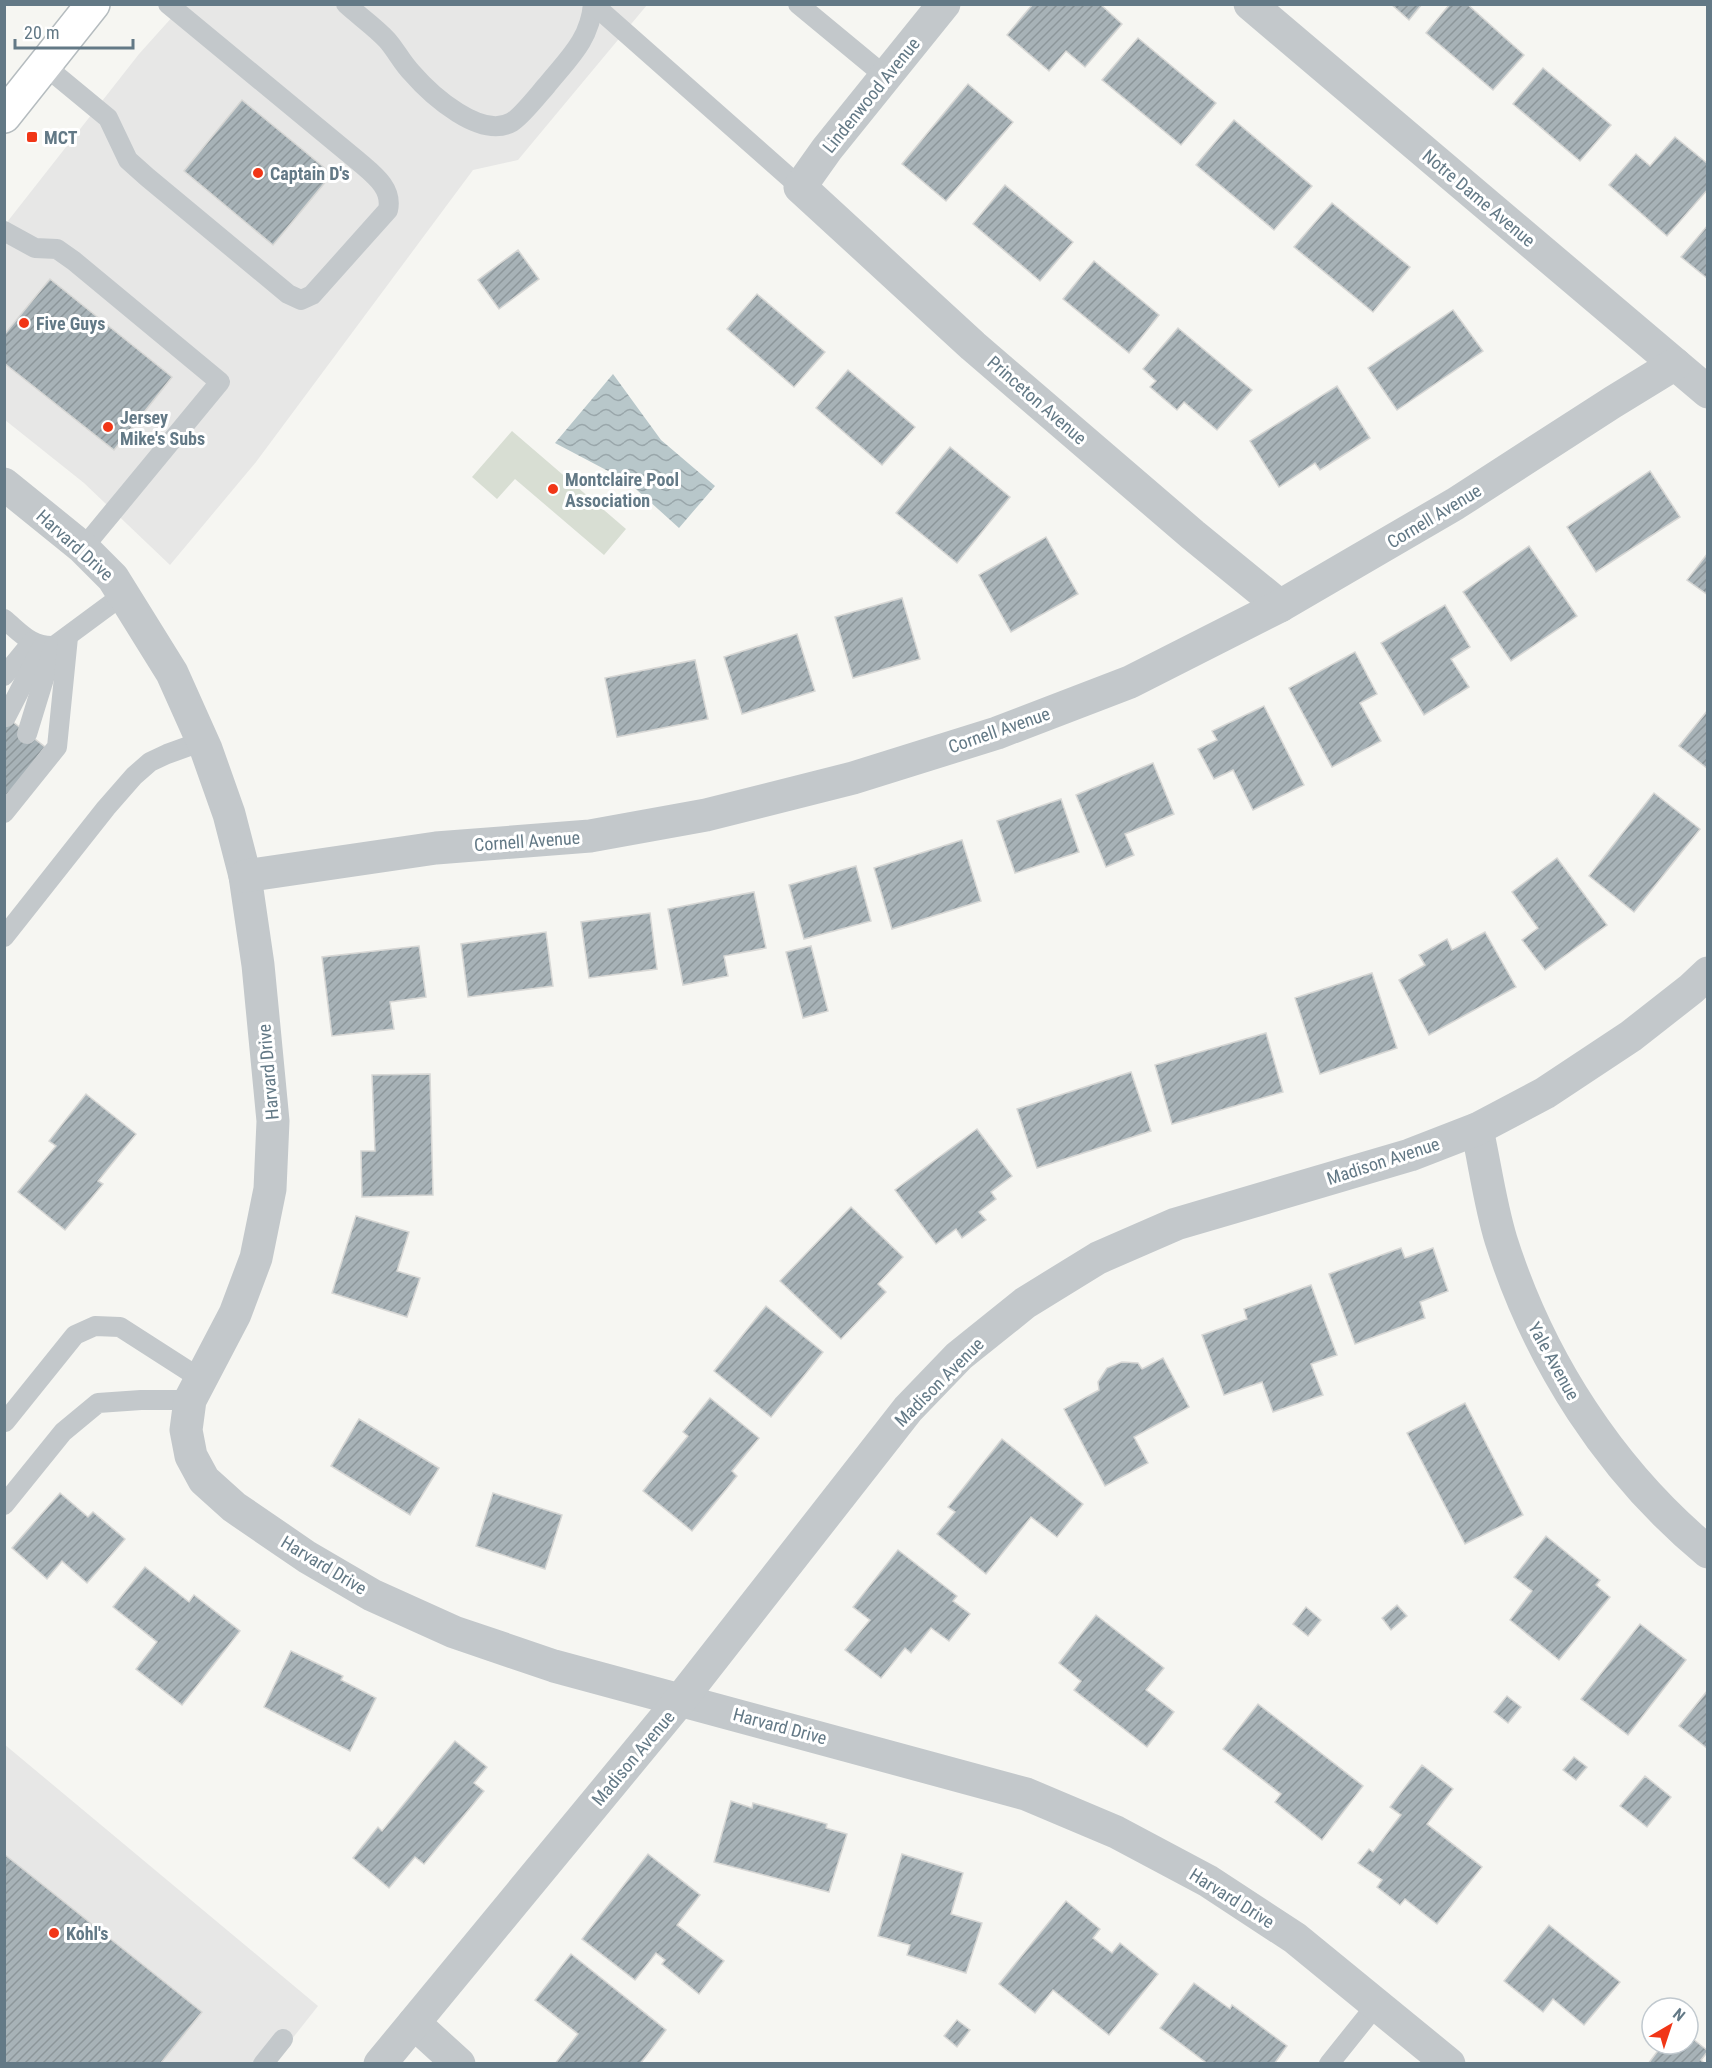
<svg xmlns="http://www.w3.org/2000/svg" width="1712" height="2068" viewBox="0 0 1712 2068" font-family="'Roboto Condensed',sans-serif">
	<defs>
		<pattern id="water-waves" width="16" height="10" patternUnits="userSpaceOnUse" patternTransform="scale(1.5)"><rect width="16" height="10" fill="#b8c7ca"/><path d="M0 5q4-4 8 0t8 0" fill="none" stroke="#99a6aa"/></pattern>
		<pattern id="building-hatch" width="6" height="6" patternUnits="userSpaceOnUse" patternTransform="scale(1.5)"><rect width="6" height="6" fill="#a7b2b7"/><path d="M-1 1l2-2M0 6l6-6M5 7l2-2" fill="none" stroke="#8c969a"/></pattern>
	</defs>
	<rect width="100%" height="100%" fill="#f6f6f2"/>
	<!-- built -->
	<g fill="#e7e7e6">
		<path d="M183,5H647L518,160L473,170L256,462L170,565L84,483L5,420L4,226L139,54Z"/>
		<path d="M4,1744L318,2006L273,2063H5Z"/>
	</g>
	<!-- grass -->
	<path fill="#d8ded3" d="M512,431L626,529L604,555L515,479L497,499L472,477Z"/>
	<!-- water -->
	<path fill="url(#water-waves)" d="M613,374L661,440L715,486L679,528L627,481L555,443Z"/>
	<!-- building -->
	<g fill="url(#building-hatch)" stroke="#d7d7d5" stroke-width="1.5">
		<path d="M1033,4H1100L1122,24L1085,67L1066,51L1049,71L1007,35Z"/>
		<path d="M1391,4H1422L1409,20Z"/>
		<path d="M1450,4H1467L1524,55L1493,90L1426,33Z"/>
		<path d="M1138,38L1216,103L1181,145L1102,80Z"/>
		<path d="M1543,68L1611,125L1580,161L1513,104Z"/>
		<path d="M968,84L1013,122L946,201L902,164Z"/>
		<path d="M242,100L332,174L273,245L184,171Z"/>
		<path d="M1234,120L1312,186L1274,230L1196,165Z"/>
		<path d="M1675,137L1708,164V189L1667,236L1609,185L1636,154L1650,166Z"/>
		<path d="M1005,185L1073,242L1040,281L973,224Z"/>
		<path d="M1332,203L1410,267L1373,312L1294,247Z"/>
		<path d="M1708,225V279L1681,257Z"/>
		<path d="M518,250L539,279L499,309L478,280Z"/>
		<path d="M1094,261L1159,315L1129,353L1063,299Z"/>
		<path d="M50,279L172,377L114,450L4,363V335Z"/>
		<path d="M757,294L825,352L794,387L727,329Z"/>
		<path d="M1453,310L1483,351L1397,410L1368,368Z"/>
		<path d="M1178,328L1252,390L1217,430L1184,402L1177,410L1150,387L1156,381L1143,369Z"/>
		<path d="M848,370L915,427L882,465L816,408Z"/>
		<path d="M1337,386L1370,438L1320,470L1315,463L1279,487L1250,441Z"/>
		<path d="M950,447L1010,497L957,563L896,513Z"/>
		<path d="M1650,471L1680,517L1596,572L1567,527Z"/>
		<path d="M1046,537L1078,594L1011,632L979,575Z"/>
		<path d="M1529,546L1577,616L1511,661L1463,592Z"/>
		<path d="M1708,553V595L1687,580Z"/>
		<path d="M902,598L920,659L853,678L835,617Z"/>
		<path d="M1445,605L1470,647L1451,659L1469,687L1424,715L1381,643Z"/>
		<path d="M797,634L815,691L742,714L724,657Z"/>
		<path d="M1355,652L1377,694L1360,703L1381,741L1332,767L1289,688Z"/>
		<path d="M695,660L708,719L617,737L605,678Z"/>
		<path d="M1264,706L1304,785L1253,810L1233,770L1214,779L1198,749L1217,740L1212,731Z"/>
		<path d="M1708,710V769L1679,746Z"/>
		<path d="M4,715L45,747L8,796L4,793Z"/>
		<path d="M1153,763L1174,814L1125,834L1134,855L1106,867L1076,795Z"/>
		<path d="M1654,793L1700,829L1634,912L1589,876Z"/>
		<path d="M1061,799L1079,852L1015,873L997,821Z"/>
		<path d="M962,840L981,901L892,929L874,868Z"/>
		<path d="M1557,858L1607,925L1545,970L1522,940L1538,928L1512,892Z"/>
		<path d="M856,866L871,921L804,939L789,885Z"/>
		<path d="M754,892L766,948L724,956L728,976L683,985L668,909Z"/>
		<path d="M650,913L657,969L589,978L581,922Z"/>
		<path d="M546,932L553,986L468,997L461,944Z"/>
		<path d="M1485,932L1516,987L1429,1035L1399,980L1425,965L1419,955L1447,939L1452,950Z"/>
		<path d="M419,946L426,997L390,1002L394,1029L332,1036L322,957Z"/>
		<path d="M811,946L828,1011L803,1018L786,952Z"/>
		<path d="M1372,973L1397,1048L1320,1074L1295,998Z"/>
		<path d="M1266,1033L1283,1092L1172,1124L1155,1065Z"/>
		<path d="M1131,1072L1151,1131L1037,1168L1017,1109Z"/>
		<path d="M430,1074L433,1195L362,1197L361,1151H375L372,1075Z"/>
		<path d="M86,1094L136,1134L98,1181L103,1184L65,1230L18,1192L56,1146L49,1141Z"/>
		<path d="M977,1129L1012,1176L991,1192L996,1199L979,1212L986,1220L962,1238L956,1229L936,1244L895,1190Z"/>
		<path d="M851,1207L903,1257L878,1284L886,1292L841,1339L780,1281Z"/>
		<path d="M356,1216L409,1232L397,1271L420,1278L407,1317L332,1293Z"/>
		<path d="M1401,1248L1405,1258L1433,1248L1448,1291L1420,1302L1425,1318L1355,1344L1329,1274Z"/>
		<path d="M1311,1285L1337,1355L1311,1364L1323,1395L1273,1412L1262,1382L1224,1395L1202,1335L1247,1319L1244,1309Z"/>
		<path d="M766,1306L823,1352L771,1417L714,1371Z"/>
		<path d="M1163,1358L1189,1407L1134,1437L1148,1463L1105,1486L1064,1409L1099,1390L1098,1382L1107,1368L1122,1362L1138,1363L1142,1369Z"/>
		<path d="M710,1398L759,1438L732,1471L737,1476L692,1531L643,1491L688,1436L683,1432Z"/>
		<path d="M1465,1403L1523,1515L1465,1544L1407,1433Z"/>
		<path d="M359,1419L439,1468L410,1515L331,1466Z"/>
		<path d="M1002,1439L1083,1504L1057,1537L1031,1517L986,1574L937,1534L955,1512L948,1507Z"/>
		<path d="M60,1493L88,1517L93,1512L125,1539L87,1583L62,1561L47,1579L12,1548Z"/>
		<path d="M493,1493L562,1515L545,1569L476,1546Z"/>
		<path d="M1546,1536L1600,1580L1596,1585L1610,1597L1559,1660L1510,1620L1532,1591L1514,1577Z"/>
		<path d="M898,1550L957,1596L953,1601L970,1614L949,1641L931,1628L911,1653L905,1648L881,1678L845,1650L870,1620L853,1607Z"/>
		<path d="M145,1567L189,1602L194,1595L240,1631L182,1705L136,1669L157,1642L113,1607Z"/>
		<path d="M1397,1605L1407,1616L1391,1630L1382,1618Z"/>
		<path d="M1306,1607L1321,1620L1308,1636L1293,1624Z"/>
		<path d="M1096,1615L1164,1668L1146,1690L1174,1712L1147,1747L1074,1690L1081,1681L1059,1663Z"/>
		<path d="M1640,1624L1686,1660L1628,1735L1581,1699Z"/>
		<path d="M291,1651L343,1676L341,1680L376,1698L350,1751L264,1707Z"/>
		<path d="M1708,1690V1749L1679,1726Z"/>
		<path d="M1507,1696L1521,1707L1508,1723L1494,1712Z"/>
		<path d="M1258,1704L1363,1786L1322,1840L1275,1802L1281,1794L1223,1749Z"/>
		<path d="M455,1741L487,1767L474,1783L484,1791L424,1864L415,1857L389,1888L353,1858L378,1827L382,1831Z"/>
		<path d="M1574,1757L1587,1767L1576,1780L1563,1770Z"/>
		<path d="M1422,1765L1453,1789L1427,1824L1482,1867L1437,1924L1405,1899L1400,1905L1377,1887L1382,1880L1358,1863L1369,1849L1373,1852L1401,1815L1390,1807Z"/>
		<path d="M1645,1776L1671,1797L1647,1827L1620,1806Z"/>
		<path d="M731,1801L752,1808L753,1803L827,1824L826,1828L847,1834L829,1892L714,1862Z"/>
		<path d="M4,1854L202,2012L160,2064H4Z"/>
		<path d="M648,1854L700,1895L677,1925L724,1961L699,1994L662,1964L665,1960L656,1953L635,1980L582,1939Z"/>
		<path d="M902,1854L963,1873L951,1914L982,1923L966,1973L907,1955L910,1945L878,1936Z"/>
		<path d="M1066,1901L1100,1929L1093,1938L1112,1953L1120,1943L1158,1974L1109,2035L1053,1990L1035,2013L999,1984Z"/>
		<path d="M1549,1925L1620,1982L1584,2025L1553,1999L1543,2012L1504,1981Z"/>
		<path d="M571,1954L666,2030L640,2064H555L578,2034L535,2000Z"/>
		<path d="M1194,1983L1230,2009L1232,2005L1287,2046L1274,2064H1208L1160,2028Z"/>
		<path d="M957,2020L970,2030L957,2047L944,2036Z"/>
		<path d="M1688,2035L1708,2051L1701,2060L1705,2064H1648L1663,2044H1688Z"/>
	</g>
	<g fill="none" stroke-linecap="round" stroke-linejoin="round">
		<!-- secondary casing -->
		<g stroke="#b5bcbf" stroke-width="36">
			<path id="secondary" d="M4,116L93,4"/>
		</g>
		<!-- service -->
		<g stroke="#c3c8cb" stroke-width="20">
			<path d="M346,4C359,16 375,27 387,40C396,50 402,63 412,73C431,95 481,140 512,122C522,116 539,94 547,85C568,59 590,40 593,4"/>
			<path d="M593,4L800,187"/>
			<path d="M798,4L885,76"/>
			<path d="M45,66L108,118L128,160L147,177L288,294L301,300L312,295L388,210C393,188 373,174 358,161L168,4"/>
			<path d="M4,231L35,248L57,249L74,261L220,382L83,548"/>
			<path d="M4,619C21,633 31,647 54,646L123,595"/>
			<path d="M4,676L32,642"/>
			<path d="M6,717L42,647"/>
			<path d="M27,734L54,646"/>
			<path d="M4,813L57,747L68,637"/>
			<path d="M4,937L106,808L134,776L150,762L167,754L203,741"/>
			<path d="M5,1422L75,1335L95,1326L120,1327L201,1379"/>
			<path d="M4,1505L63,1432L98,1403L141,1400H190"/>
			<path d="M263,2064L283,2039"/>
			<path d="M1329,2064L1377,2004"/>
		</g>
		<!-- minor -->
		<g stroke="#c3c8cb" stroke-width="33">
			<path d="M944,4L827,149L800,187L973,346L1193,535L1280,606"/>
			<path d="M1250,4L1708,392"/>
			<path d="M4,484L83,548L113,578L172,673L206,749L229,814L245,876L258,965L273,1121L270,1189L256,1258L235,1314L190,1400L186,1430L191,1456L204,1480L234,1507L307,1557L372,1595L454,1632L554,1666L1026,1794L1116,1832L1208,1881L1295,1938L1449,2064"/>
			<path d="M245,876L436,848L590,836L706,815L853,778L997,733L1130,682L1280,606L1455,504L1613,402L1675,364"/>
			<path d="M1477,1129C1485,1165 1490,1204 1501,1240C1539,1360 1610,1471 1708,1552"/>
			<path d="M414,2023L459,2064"/>
			<path d="M380,2064L681,1699L908,1409L959,1356L1025,1303L1098,1258L1176,1224L1410,1155L1477,1129L1545,1093L1631,1036L1691,989L1708,973"/>
		</g>
		<!-- secondary -->
		<use href="#secondary" stroke="#fff" stroke-width="33"/>
	</g>
	<!-- markers -->
	<g fill="#f13617" stroke="#fff" stroke-width="2">
		<rect x="26" y="131" width="12" height="12" rx="3"/>
		<circle cx="258" cy="173" r="6"/>
		<circle cx="24" cy="323" r="6"/>
		<circle cx="108" cy="427" r="6"/>
		<circle cx="553" cy="489" r="6"/>
		<circle cx="54" cy="1933" r="6"/>
	</g>
	<g text-anchor="middle" dominant-baseline="central" stroke-width="6" stroke-linejoin="round" paint-order="stroke">
		<!-- street labels -->
		<g font-size="18" fill="#637986" stroke="#fff">
			<text transform="translate(871 95) rotate(-51)">Lindenwood Avenue</text>
			<text transform="translate(1479 198) rotate(40)">Notre Dame Avenue</text>
			<text transform="translate(1037 400) rotate(41)">Princeton Avenue</text>
			<text transform="translate(1434 516) rotate(-31)">Cornell Avenue</text>
			<text transform="translate(75 545) rotate(42)">Harvard Drive</text>
			<text transform="translate(999 730) rotate(-19)">Cornell Avenue</text>
			<text transform="translate(527 841) rotate(-4)">Cornell Avenue</text>
			<text transform="translate(268 1072) rotate(-95)">Harvard Drive</text>
			<text transform="translate(1383 1161) rotate(-18)">Madison Avenue</text>
			<text transform="translate(1554 1361) rotate(61)">Yale Avenue</text>
			<text transform="translate(939 1382) rotate(-45)">Madison Avenue</text>
			<text transform="translate(324 1565) rotate(31)">Harvard Drive</text>
			<text transform="translate(780 1726) rotate(15)">Harvard Drive</text>
			<text transform="translate(633 1758) rotate(-50)">Madison Avenue</text>
			<text transform="translate(1232 1898) rotate(32)">Harvard Drive</text>
		</g>
		<!-- poi labels -->
		<g font-size="18" font-weight="bold" fill="#637986" stroke="#fff" text-anchor="start">
			<text x="44" y="137">MCT</text>
			<text x="270" y="173">Captain D's</text>
			<text x="36" y="323">Five Guys</text>
			<text x="120" y="417">Jersey<tspan x="120" dy="21">Mike's Subs</tspan></text>
			<text x="565" y="479">Montclaire Pool<tspan x="565" dy="21">Association</tspan></text>
			<text x="66" y="1933">Kohl's</text>
		</g>
	</g>
	<!-- border -->
	<rect width="1712" height="2068" fill="none" stroke="#637986" stroke-width="12"/>
	<!-- north arrow -->
	<g transform="translate(1670 2026) rotate(39)"><circle r="28" fill="#ffffff" stroke="#c1c9cf" stroke-width="1.5"/>
	<path d="M0-4.5L10 22L0 15L-10 22Z" fill="#f13617"/>
	<text y="-9" font-size="16" font-weight="bold" text-anchor="middle" fill="#637986">N</text>
	</g>
	<!-- scale -->
	<path d="M15 39v9h118v-9" fill="none" stroke="#637986" stroke-width="3"/>
	<text x="24" y="39" font-size="18" fill="#637986" stroke="#ffffff" stroke-width="4.5" paint-order="stroke">20 m</text>
</svg>
